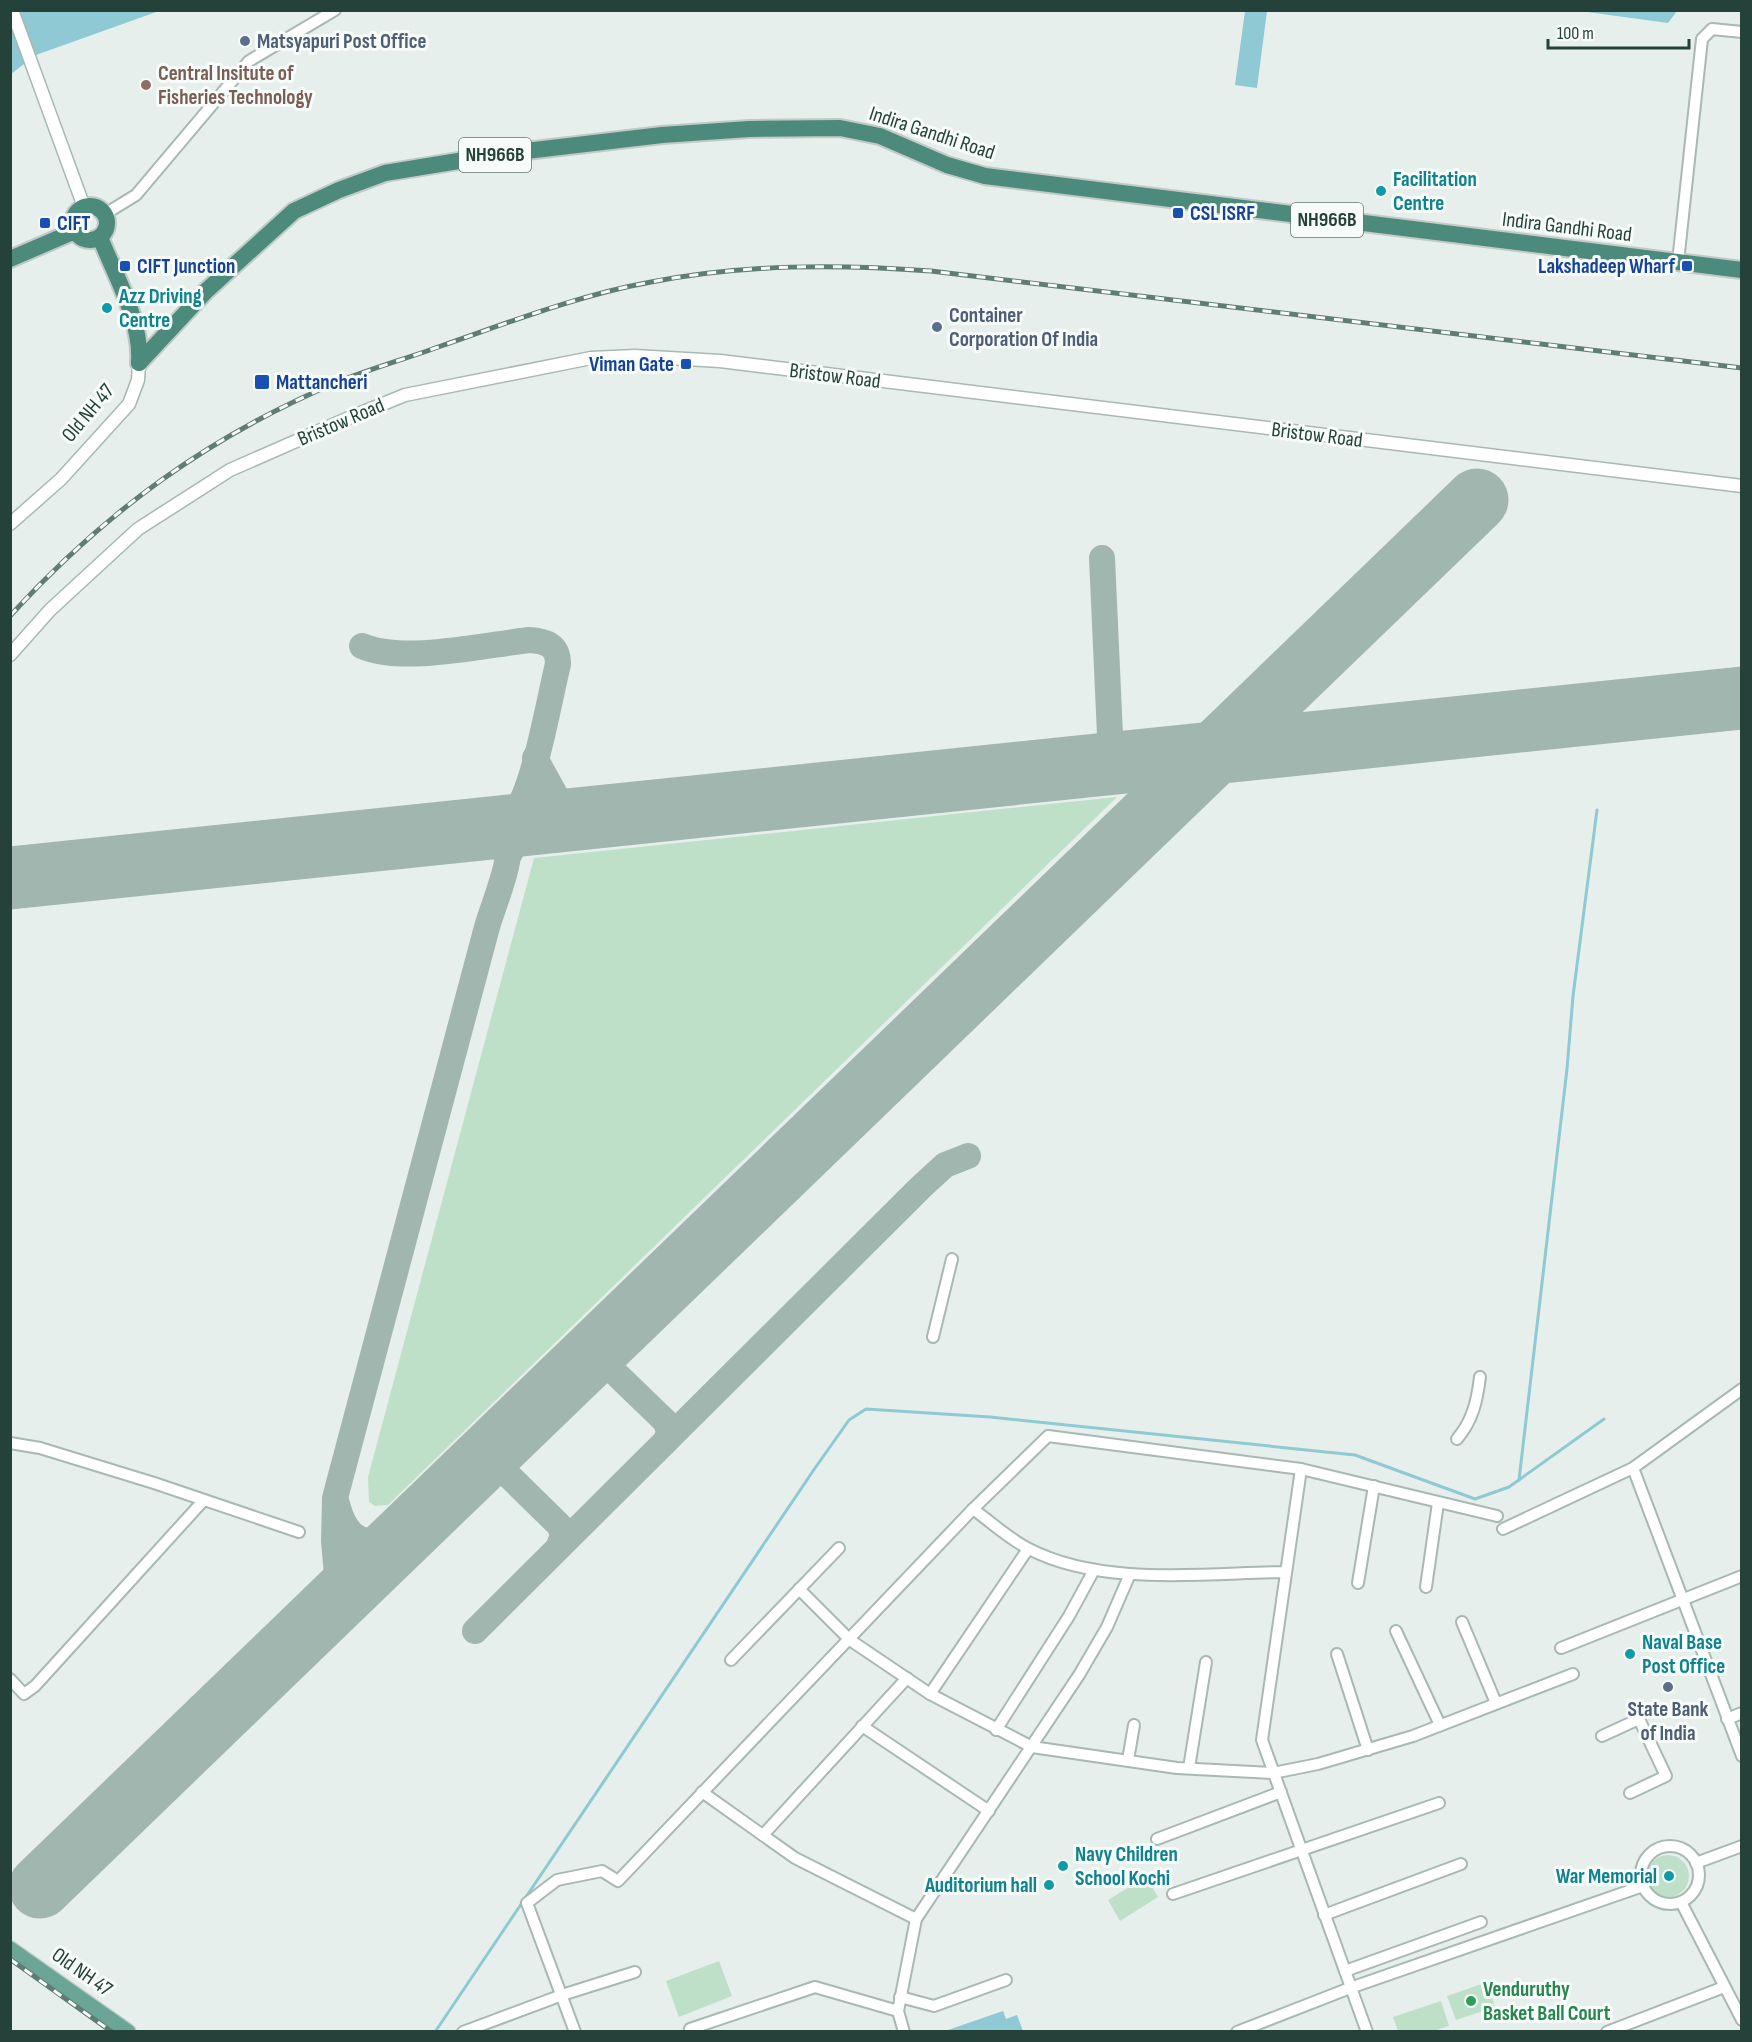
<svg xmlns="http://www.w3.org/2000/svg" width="1752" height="2042" viewBox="0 0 1752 2042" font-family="'Sofia Sans Condensed',sans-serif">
	<rect width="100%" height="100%" fill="#e6efeb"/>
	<!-- green -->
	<g fill="#bfe0c8">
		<path d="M1117,797L388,1505L375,1506L369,1502L368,1477L534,858Z"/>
		<circle cx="1668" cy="1876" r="21"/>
		<path d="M1146,1877L1158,1897L1120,1921L1108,1900Z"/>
		<path d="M719,1961L732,1996L679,2017L666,1981Z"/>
		<path d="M1487,1982L1495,2007L1456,2020L1447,1996Z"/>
		<path d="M1441,2001L1449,2026L1433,2031H1398L1393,2017Z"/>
	</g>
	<!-- water -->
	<g fill="#8ec9d4">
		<path d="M11,11H159L36,55L11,74Z"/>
		<path d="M1245,11H1267L1257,88L1235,85Z"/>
		<path d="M1580,11H1677L1668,23Z"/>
		<path d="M1003,2011L1006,2019L1017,2015L1023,2031H945Z"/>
	</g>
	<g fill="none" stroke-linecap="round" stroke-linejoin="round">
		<!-- stream -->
		<g stroke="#8ec9d4" stroke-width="3">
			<path d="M1519,1480L1567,1069L1573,996L1597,810"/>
			<path d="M435,2032L813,1471L849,1420L866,1409L990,1417L1355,1455L1475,1499L1509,1487L1604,1419"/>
		</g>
		<!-- taxiway -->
		<g stroke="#a2b6b0" stroke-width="26">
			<path d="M362,646C403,664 484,645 529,640C546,641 558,645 558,664C550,696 534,789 516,810C509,819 498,822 488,826"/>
			<path d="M1110,735L1119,749L1140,760"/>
			<path d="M535,758L568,818"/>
			<path d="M1086,766L1104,751L1110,735L1102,558"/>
			<path d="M509,855L521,831L539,821"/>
			<path d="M584,1362L597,1361L609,1367L666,1422L669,1432L666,1441"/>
			<path d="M478,1465L492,1464L503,1470L560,1526L563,1536L558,1548"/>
			<path d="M337,1504C350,1555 379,1544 415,1525"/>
			<path d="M312,1625L338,1586L334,1541L335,1498L487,927C494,902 516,855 506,833L488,826"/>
			<path d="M475,1631L921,1187L945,1165L968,1156"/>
		</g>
		<!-- runway -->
		<g stroke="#a2b6b0" stroke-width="63">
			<path d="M10,878L1742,698"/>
			<path d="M40,1887L1477,500"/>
		</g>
		<!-- minor casing -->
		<g stroke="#a8b8b2" stroke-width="14">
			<g id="minor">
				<path d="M105,214L136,195L249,61L335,10"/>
				<path d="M1678,262L1702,39L1712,29L1742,32"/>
				<path d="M933,1337L952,1259"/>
				<path d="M1457,1439C1473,1420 1477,1401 1480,1377"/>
				<path d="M10,1443L40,1448L154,1483L299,1532"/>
				<path d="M1633,1468L1742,1756"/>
				<path d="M1301,1469L1262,1740L1367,2032"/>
				<path d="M973,1509C991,1522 1009,1539 1029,1549C1103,1587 1205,1573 1286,1572"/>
				<path d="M1503,1529L1633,1468L1742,1389"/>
				<path d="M1358,1583L1374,1486"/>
				<path d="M1426,1587L1438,1503"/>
				<path d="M799,1589L850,1640L930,1694L1032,1747L1177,1768L1273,1773L1318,1764L1413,1736L1573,1674"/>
				<path d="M1462,1622L1496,1703"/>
				<path d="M1396,1631L1440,1725"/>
				<path d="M1561,1648L1742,1576"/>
				<path d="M1337,1654L1368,1750"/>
				<path d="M731,1660L839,1548"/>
				<path d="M10,1679L24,1694L35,1686L203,1501"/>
				<path d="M930,1694L1028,1549"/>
				<path d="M1727,1719L1742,1713"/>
				<path d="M862,1726L989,1811"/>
				<path d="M996,1730L1069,1616L1094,1570"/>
				<path d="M1602,1736L1639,1719L1666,1776L1630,1793"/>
				<path d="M1128,1760L1134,1725"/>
				<path d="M1189,1768L1206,1662"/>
				<path d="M702,1792L795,1858L916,1919"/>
				<path d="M763,1835L907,1678"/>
				<path d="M1157,1839L1281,1792"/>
				<circle cx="1670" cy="1875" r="29"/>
				<path d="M1696,1863L1742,1846"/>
				<path d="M1173,1894L1439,1803"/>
				<path d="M1681,1902L1742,2020"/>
				<path d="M1324,1915L1461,1864"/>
				<path d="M1345,1971L1481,1922"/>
				<path d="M900,1997L934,2006L1006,1980"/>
				<path d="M690,2029L815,1987L898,2011"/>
				<path d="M463,2032L562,1995L635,1972"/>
				<path d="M575,2032L527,1903L557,1880L602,1871L618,1881L973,1509L1048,1436L1301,1469L1497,1516"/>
				<path d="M904,2032L898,2011L916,1919L1079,1675L1107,1627L1130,1574"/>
				<path d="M1237,2032L1350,1988L1643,1886"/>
				<path d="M1607,2032L1724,1987"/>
			</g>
		</g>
		<!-- tertiary casing -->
		<g stroke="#a8b8b2" stroke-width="15">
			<g id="tertiary">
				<path d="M12,10L84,207"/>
				<path d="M10,524L61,479L129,404L138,380L139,363"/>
				<path d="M10,655L50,610L138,529L230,470L351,417L405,395L591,358L635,356L720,361L1742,486"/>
			</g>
		</g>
		<!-- primary casing -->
		<g stroke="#c2cac8" stroke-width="18">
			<path id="primary" d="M10,1949L128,2032"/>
		</g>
		<!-- trunk casing -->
		<g stroke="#c2cac8" stroke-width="20">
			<g id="trunk">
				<circle cx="90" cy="223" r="17"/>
				<path d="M100,237C115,276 142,320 139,363"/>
				<path d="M10,259L75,231"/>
				<path d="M139,363L206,291L294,211L339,190L385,173L501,154L662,135L749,129L840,128L880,136L947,165L985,176L1742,270"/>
			</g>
		</g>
		<!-- minor -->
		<use href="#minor" stroke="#fff" stroke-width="10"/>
		<!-- tertiary -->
		<use href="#tertiary" stroke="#fff" stroke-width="12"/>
		<!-- primary -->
		<use href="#primary" stroke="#6aa596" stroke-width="15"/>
		<!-- trunk -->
		<use href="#trunk" stroke="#4c8a7c" stroke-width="16"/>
		<!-- rail casing -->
		<g stroke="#5f7d75" stroke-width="5">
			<g id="rail">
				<path d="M10,616C106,511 209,436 340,381C373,368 408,358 441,346C510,322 579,295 651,282C745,264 837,264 931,271L1742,368"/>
				<path d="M10,1959L112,2032"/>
			</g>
		</g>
		<!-- rail -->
		<use href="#rail" stroke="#f7fbf9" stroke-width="3" stroke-dasharray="9" stroke-linecap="butt"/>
	</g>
	<!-- markers -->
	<g fill="#5c6f8a" stroke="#f7fbf9" stroke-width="2">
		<circle cx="245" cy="41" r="6"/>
		<circle cx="937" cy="327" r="6"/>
		<circle cx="1668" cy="1687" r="6"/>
	</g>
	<circle fill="#8d6e63" stroke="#f7fbf9" stroke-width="2" cx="146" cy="85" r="6"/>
	<g fill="#0f9aa8" stroke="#f7fbf9" stroke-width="2">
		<circle cx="1381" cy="191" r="6"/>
		<circle cx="107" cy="308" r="6"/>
		<circle cx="1630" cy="1654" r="6"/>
		<circle cx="1063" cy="1866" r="6"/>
		<circle cx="1669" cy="1876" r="6"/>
		<circle cx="1049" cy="1885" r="6"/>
	</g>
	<g fill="#1a4fb4" stroke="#f7fbf9" stroke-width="2">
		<rect x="1172" y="207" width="12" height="12" rx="3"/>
		<rect x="39" y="217" width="12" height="12" rx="3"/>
		<rect x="119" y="260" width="12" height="12" rx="3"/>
		<rect x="1681" y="260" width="12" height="12" rx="3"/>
		<rect x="680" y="358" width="12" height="12" rx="3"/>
		<rect x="254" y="374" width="16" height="16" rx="3"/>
	</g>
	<circle fill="#2e9e5b" stroke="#f7fbf9" stroke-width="2" cx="1471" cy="2001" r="6"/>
	<g text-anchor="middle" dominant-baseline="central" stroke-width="6" stroke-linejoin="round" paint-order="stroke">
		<!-- shield labels -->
		<g fill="#f7fbf9" stroke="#637a73" stroke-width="1.5">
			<rect x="459" y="138" width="72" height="34" rx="4.5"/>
			<rect x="1291" y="203" width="72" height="34" rx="4.5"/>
		</g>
		<g font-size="20" font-weight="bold" fill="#24423a">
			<text x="495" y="155">NH966B</text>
			<text x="1327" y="220">NH966B</text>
		</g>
		<!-- service labels -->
		<g font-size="21" font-weight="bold" fill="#4e5e75" stroke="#f7fbf9" text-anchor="start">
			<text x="257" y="41">Matsyapuri Post Office</text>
			<text x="949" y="315">Container<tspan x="949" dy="24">Corporation Of India</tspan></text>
			<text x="1668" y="1709" text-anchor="middle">State Bank<tspan x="1668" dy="24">of India</tspan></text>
		</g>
		<!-- education labels -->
		<g font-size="21" font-weight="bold" fill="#785e54" stroke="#f7fbf9" text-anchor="start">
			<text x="158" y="73">Central Insitute of<tspan x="158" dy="24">Fisheries Technology</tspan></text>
		</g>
		<!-- street labels -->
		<g font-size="21" fill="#24423a" stroke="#f7fbf9">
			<text transform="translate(932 133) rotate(18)">Indira Gandhi Road</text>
			<text transform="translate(1567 227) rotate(7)">Indira Gandhi Road</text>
			<text transform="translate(835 376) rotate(7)">Bristow Road</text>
			<text transform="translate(88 413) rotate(-50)">Old NH 47</text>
			<text transform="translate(341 422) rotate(-23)">Bristow Road</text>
			<text transform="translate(1317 435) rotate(7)">Bristow Road</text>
			<text transform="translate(82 1972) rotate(35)">Old NH 47</text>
		</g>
		<!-- culture labels -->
		<g font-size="21" font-weight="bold" fill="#0d838f" stroke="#f7fbf9" text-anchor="start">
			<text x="1393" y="179">Facilitation<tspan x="1393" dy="24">Centre</tspan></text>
			<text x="119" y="296">Azz Driving<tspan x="119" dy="24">Centre</tspan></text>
			<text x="1642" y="1642">Naval Base<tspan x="1642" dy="24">Post Office</tspan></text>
			<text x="1075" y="1854">Navy Children<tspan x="1075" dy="24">School Kochi</tspan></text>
			<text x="1657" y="1876" text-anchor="end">War Memorial</text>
			<text x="1037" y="1885" text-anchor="end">Auditorium hall</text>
		</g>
		<!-- transit labels -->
		<g font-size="21" font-weight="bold" fill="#164399" stroke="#f7fbf9" text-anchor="start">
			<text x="1190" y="213">CSL ISRF</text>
			<text x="57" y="223">CIFT</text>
			<text x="137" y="266">CIFT Junction</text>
			<text x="1675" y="266" text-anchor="end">Lakshadeep Wharf</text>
			<text x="674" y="364" text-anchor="end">Viman Gate</text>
			<text x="276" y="382">Mattancheri</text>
		</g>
		<!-- leisure labels -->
		<g font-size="21" font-weight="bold" fill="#27864d" stroke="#f7fbf9" text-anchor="start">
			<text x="1483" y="1989">Venduruthy<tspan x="1483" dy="24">Basket Ball Court</tspan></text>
		</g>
	</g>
	<!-- border -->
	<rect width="1752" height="2042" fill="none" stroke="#24423a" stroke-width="24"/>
	<!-- scale -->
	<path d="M1548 39v9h141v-9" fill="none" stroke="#24423a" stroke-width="3"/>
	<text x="1557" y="39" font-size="18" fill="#24423a" stroke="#f7fbf9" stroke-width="4.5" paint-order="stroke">100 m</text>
</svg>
